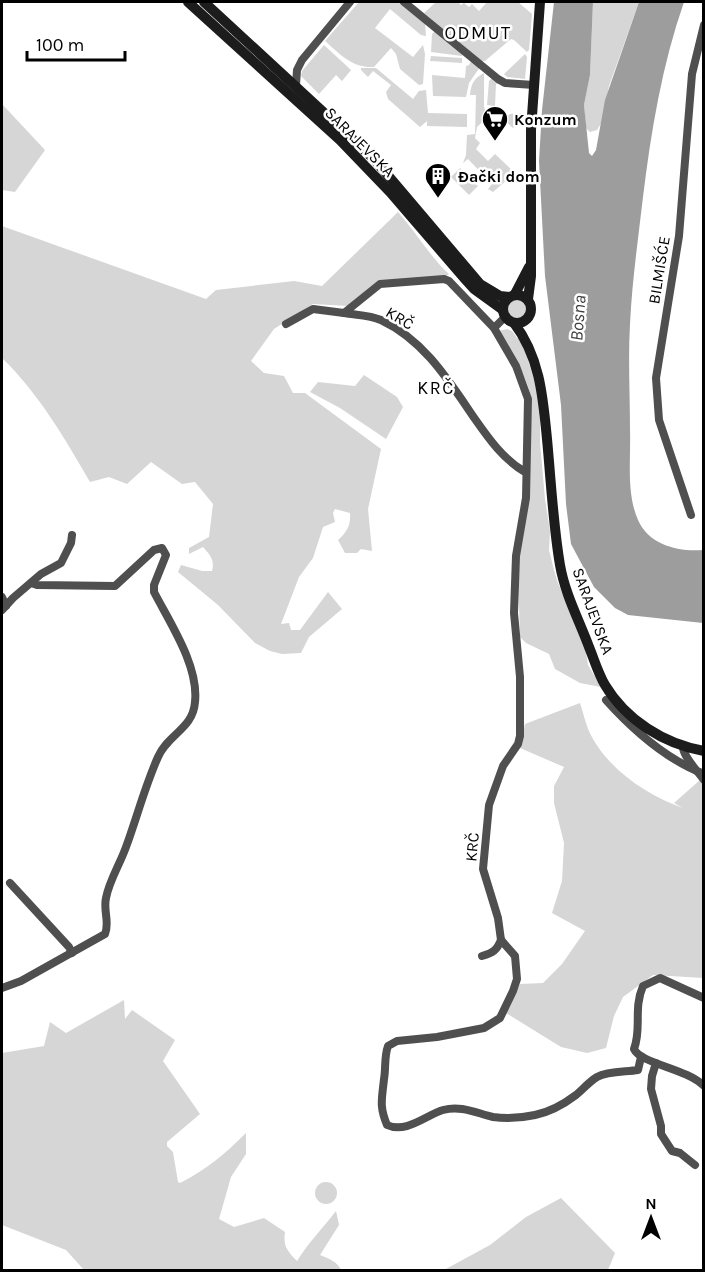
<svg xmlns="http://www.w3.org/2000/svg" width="705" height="1272" viewBox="0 0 705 1272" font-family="Karla,sans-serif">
	<rect width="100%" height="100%" fill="#fff"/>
	<!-- green -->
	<g fill="#d6d6d6">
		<path d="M359,2H399L425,23L426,36L421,35L390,9L375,28L413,57L423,45L425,54L423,84L419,85L400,69L396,54L391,48L374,67C352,68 341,55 325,41Z"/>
		<path d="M436,2H458L461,5L464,3L469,7L472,4L479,11L487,2H518L532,14L529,50L527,52L514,40L511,39L485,61H481L424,13Z"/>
		<path d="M593,2H639L609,86L602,122L597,130L590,132L586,128L584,105L590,75Z"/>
		<path d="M436,30L463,53L462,56L431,52L432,34Z"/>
		<path d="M324,45L351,70L342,81L336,75L319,94L301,76L302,71Z"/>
		<path d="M525,54L527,57L525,79L507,77L504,74Z"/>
		<path d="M431,56L462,58V63L430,61Z"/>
		<path d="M471,61L480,67L469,83L466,97L433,96L432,75L465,78L466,66L469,65Z"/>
		<path d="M361,68H376L413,99L419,91L426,90L428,113L467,114V127L427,126V121L420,127L388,99L386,92L391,85L373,71L368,77L361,70Z"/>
		<path d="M484,73V107L486,112L491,114L477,127L475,138L480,143L476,149L488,161L495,154L515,173L493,192L488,189L492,184L468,159L463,163L466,155L467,135L475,134L476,95H470C471,84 474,78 484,73Z"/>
		<path d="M492,78L503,84H496L495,106L487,105L489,81Z"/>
		<path d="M2,104L45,150L15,192L2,190Z"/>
		<path d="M520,113V121L513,128L503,119L510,114Z"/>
		<path d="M460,168L478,186L469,195L451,177Z"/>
		<path d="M398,212C416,232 430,257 449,274L445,277L379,283L348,306L313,304L274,329L251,361L264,373L284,376L293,393H305L381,449L368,509L372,551L361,549L357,553H345L338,540C347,532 351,525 350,513L335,509L333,513L335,522L323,527L313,558L299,577L281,624L289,623L291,630H300L328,592L342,609L309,637L301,653L282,654L270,651L255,643L218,605L178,572L181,565L202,571H212C215,560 210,555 203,547L189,554V548L209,537L213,504L195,482L182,484L151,462L127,484L109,477L90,482C64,437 39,394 2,358V226L206,299L216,290L294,281L322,286Z"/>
		<circle cx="517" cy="308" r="10"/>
		<path d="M507,329L512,331L517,338H521L537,389L540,413V443L545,499L550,531L549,550L554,570L558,583L585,645L588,665L601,687L580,683L555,669L549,654L526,643L520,637L518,573L530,414C539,394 510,349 499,331Z"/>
		<path d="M364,375L397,397L403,407L386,439L340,408L310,392L318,382L355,386Z"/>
		<path d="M580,703C583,712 585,721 588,729C604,766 645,795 683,808L674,803L700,780L703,782V978L653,975L623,997L614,1016L606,1048L587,1053L561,1047L506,1013L520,984L543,983L562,964L585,931L552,913L562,881L564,843L554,803V786L564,767L520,748L525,724Z"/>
		<path d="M124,1000L125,1019L132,1010L175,1040L163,1061L200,1114L167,1142V1146L173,1152L178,1182L180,1183C206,1170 226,1153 246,1133V1154L231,1177L219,1219L234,1227L264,1218L285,1232C283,1246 287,1251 297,1261C308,1243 323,1228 336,1211L339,1225L320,1255C328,1258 338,1262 341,1270H84L66,1250L2,1225V1053L44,1046L50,1022L66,1033Z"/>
		<circle cx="326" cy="1193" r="11"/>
		<path d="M561,1198L615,1253L608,1270H444L490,1245L526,1217Z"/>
	</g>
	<!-- water -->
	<path fill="#9d9d9d" d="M554,2H593L590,75L584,105L589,153L592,156L596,150L605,100L639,2H684C662,65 651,131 643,197C638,240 632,282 630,324C628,359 630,394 630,429C631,458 626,493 638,520C649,545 678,552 703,550V623L628,615L615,608L594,587L571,544L566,504L561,405L545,276L539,161L542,110Z"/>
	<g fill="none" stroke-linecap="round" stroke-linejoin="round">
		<!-- street -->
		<g stroke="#4f4f4f" stroke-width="8">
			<path d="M404,2L498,79L505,83L534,85"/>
			<path d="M296,85L297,70L302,60L350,2"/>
			<path d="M286,324L313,309L344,313"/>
			<path d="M494,328L505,317"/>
			<path d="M525,472C503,459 489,439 475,419C449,381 424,340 381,320C370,315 356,315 344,313L380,284L444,279L449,281L494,328L516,366L528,399L526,498L516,556L514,613L520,677V736L518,744L503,766L489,805L483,869L498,918L501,940L515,956L517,979L513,991L500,1018L484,1028L437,1037L397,1041L388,1046C384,1057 386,1068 384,1079C382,1099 379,1106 387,1125C406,1134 426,1115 443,1110C461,1105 476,1113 493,1117C507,1119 521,1118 535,1115C550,1112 564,1104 576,1095C583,1089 589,1082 597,1077C608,1071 626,1072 638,1070L641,1057"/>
			<path d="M691,515L659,420L656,378L679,236L692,74L704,25"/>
			<path d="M2,597L6,606"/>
			<path d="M2,610L13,598L41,574L61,563L71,543L72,535"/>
			<path d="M606,700C633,730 665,759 704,774"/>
			<path d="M683,748C685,759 697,770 704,780"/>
			<path d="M10,883L69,947L72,953"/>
			<path d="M482,956C493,953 497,950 501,940"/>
			<path d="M2,988L21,981L105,934C110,922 103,911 106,898C109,881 120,864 126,847C137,817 145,786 158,757C168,734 193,729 195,702C199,666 170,623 154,592V585L166,555L162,548L154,550L115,586L37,585L31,583"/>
			<path d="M704,998L660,978L643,986C633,1009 642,1029 634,1049C641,1064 686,1068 704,1086"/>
			<path d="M656,1063L652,1076L651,1089L661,1126V1134L672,1151L680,1153L695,1165"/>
		</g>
		<!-- secondary -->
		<g stroke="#1c1c1c" stroke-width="10">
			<path d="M188,2L340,140L390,192L465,279L474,289L503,310"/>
			<path d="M204,2L374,159L480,284L500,296L509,297"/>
			<path d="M515,294L529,267"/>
			<circle cx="517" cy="309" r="14"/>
			<path d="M528,299L531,276V130L540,2"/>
			<path d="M514,323C540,357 543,397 547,439C551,481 553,524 560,565C565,594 579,620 589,647C594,659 598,673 605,685C626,720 664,744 704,751"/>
		</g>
	</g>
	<!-- icons -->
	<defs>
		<g id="supermarket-pin" transform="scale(1.35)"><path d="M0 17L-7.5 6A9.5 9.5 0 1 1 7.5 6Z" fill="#000" stroke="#fff"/><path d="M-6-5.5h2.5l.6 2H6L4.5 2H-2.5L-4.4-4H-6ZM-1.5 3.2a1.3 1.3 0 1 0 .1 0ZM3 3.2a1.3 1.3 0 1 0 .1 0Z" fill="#fff"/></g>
		<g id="building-pin" transform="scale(1.35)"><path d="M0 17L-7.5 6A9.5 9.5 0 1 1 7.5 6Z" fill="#000" stroke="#fff"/><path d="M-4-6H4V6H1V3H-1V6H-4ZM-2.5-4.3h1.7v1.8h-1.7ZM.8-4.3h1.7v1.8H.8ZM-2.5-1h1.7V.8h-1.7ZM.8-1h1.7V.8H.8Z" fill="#fff"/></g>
	</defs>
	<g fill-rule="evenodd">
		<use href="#supermarket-pin" x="495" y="119"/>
		<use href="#building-pin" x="438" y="176"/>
	</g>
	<g text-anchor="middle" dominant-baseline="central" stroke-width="5" stroke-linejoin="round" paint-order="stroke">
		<!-- poi labels -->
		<g font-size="16" font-weight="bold" fill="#000" stroke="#fff" text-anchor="start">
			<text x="514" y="119">Konzum</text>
			<text x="458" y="176">Đački dom</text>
		</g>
		<!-- street labels -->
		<g font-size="16" fill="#000" stroke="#fff">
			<text transform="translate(360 142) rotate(45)">SARAJEVSKA</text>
			<text transform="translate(659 270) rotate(-81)">BILMIŠĆE</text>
			<text transform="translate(400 318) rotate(31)">KRČ</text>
			<text transform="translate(593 611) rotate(70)">SARAJEVSKA</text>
			<text transform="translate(472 847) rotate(-85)">KRČ</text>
		</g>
		<!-- neighbourhood labels -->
		<g font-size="18" letter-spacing="1.5" fill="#000" stroke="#fff">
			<text x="478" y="33">ODMUT</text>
			<text x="436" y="388">KRČ</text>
		</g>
		<!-- water labels -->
		<g font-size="18" font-style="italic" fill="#3e3e3e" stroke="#fff">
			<text transform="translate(578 318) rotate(-86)">Bosna</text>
		</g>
	</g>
	<!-- border -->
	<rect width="705" height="1272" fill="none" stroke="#000000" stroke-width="6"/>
	<!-- north arrow -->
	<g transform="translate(651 1218)" stroke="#ffffff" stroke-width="4.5" paint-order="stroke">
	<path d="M0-4.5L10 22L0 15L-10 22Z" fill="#000000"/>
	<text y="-9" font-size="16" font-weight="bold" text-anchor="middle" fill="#000000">N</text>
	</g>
	<!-- scale -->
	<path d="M27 51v9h98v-9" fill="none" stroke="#000000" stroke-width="3"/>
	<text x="36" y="51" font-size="18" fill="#000000" stroke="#ffffff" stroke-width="4.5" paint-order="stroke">100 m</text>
</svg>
